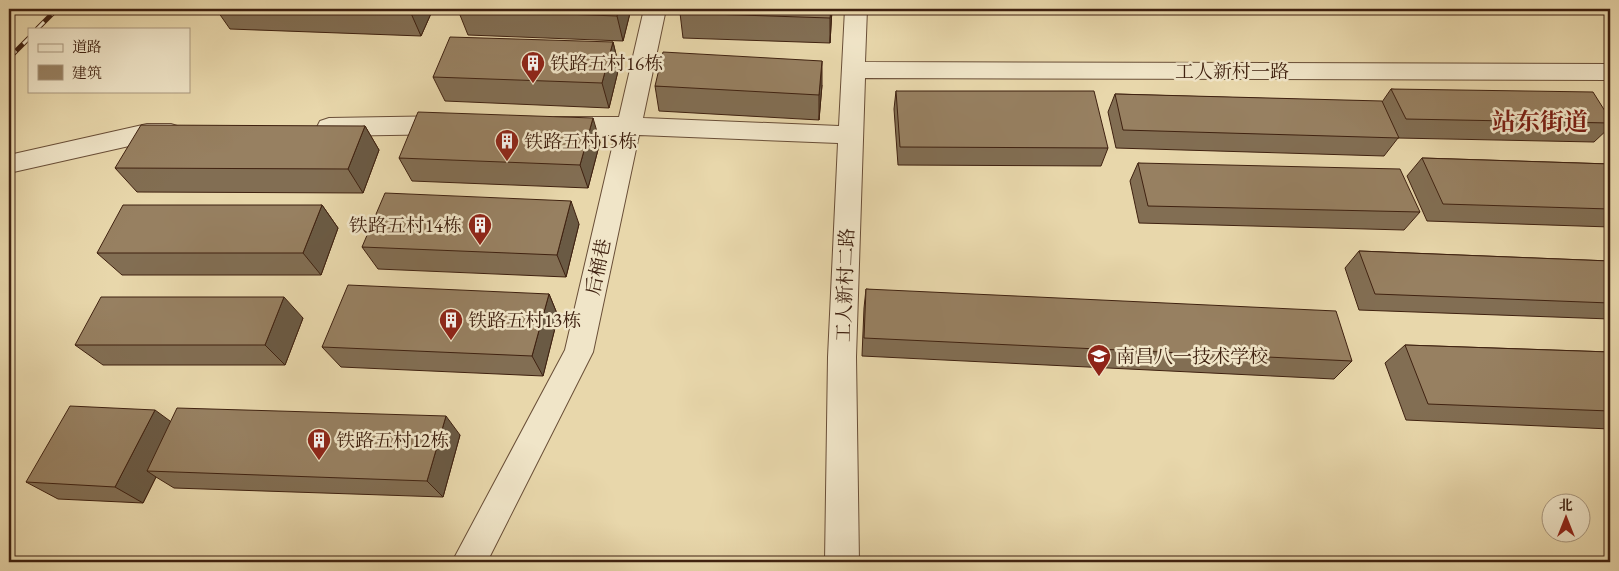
<svg xmlns="http://www.w3.org/2000/svg" width="1619" height="571" viewBox="0 0 1619 571" font-family="'EB Garamond','Noto Serif SC',serif">
	<rect width="100%" height="100%" fill="#e8d7ab"/>
	<filter id="stains"><feTurbulence type="fractalNoise" baseFrequency=".004" numOctaves="4"/><feColorMatrix values="0 0 0 0 .2 0 0 0 0 .09 0 0 0 0 .02 0 0 0 .5 -.17"/></filter>
	<radialGradient id="worn" r=".72"><stop offset=".6" stop-color="#630" stop-opacity="0"/><stop offset="1" stop-color="#630" stop-opacity=".3"/></radialGradient>
	<g fill="none" stroke-linecap="round" stroke-linejoin="round">
		<!-- minor casing -->
		<g stroke="#694e37" stroke-width="2">
			<g id="minor">
				<path d="M644,9H666L643,118L839,126L845,9H867L865,62L1610,64V80L865,78L856,357L859,562H825L828,357L838,143L639,135L593,352L487,562H452L565,350L615,135H556L547,132L544,126L547,120L556,117H619Z"/>
				<path d="M451,116L460,119L463,125L460,131L451,134L329,136L320,133L317,127L320,121L329,118Z"/>
				<path d="M147,124H171L180,127L183,133L180,139L171,142H147L9,173V155Z"/>
			</g>
		</g>
		<!-- minor -->
		<use href="#minor" fill="#f0e5c8" fill-rule="evenodd"/>
		<!-- rail casing -->
		<g stroke="#3f2110" stroke-width="5">
			<g id="rail">
				<path d="M37,29L57,9"/>
				<path d="M9,58L29,38"/>
			</g>
		</g>
		<!-- rail -->
		<use href="#rail" stroke="#f0e5c8" stroke-width="3" stroke-dasharray="10" stroke-linecap="butt"/>
	</g>
	<!-- wall -->
	<g fill="#826e53" stroke="#3f2110">
		<path d="M216,9H433L421,36L230,29Z"/>
		<path d="M459,9H631L623,41L468,35L458,10Z"/>
		<path d="M832,9L830,43L683,38L680,13Z"/>
		<path d="M613,42L619,67L609,108L445,101L433,77Z"/>
		<path d="M822,85L819,120L659,111L655,86Z"/>
		<path d="M1391,89L1610,119V127L1594,142L1398,138L1384,156L1116,148L1108,112L1115,94L1382,102Z"/>
		<path d="M896,91L1108,148L1101,166L898,165L894,109Z"/>
		<path d="M365,126L379,150L363,193L137,192L115,168Z"/>
		<path d="M600,142L588,188L412,181L399,158Z"/>
		<path d="M1422,158L1610,164V227L1427,221L1407,176Z"/>
		<path d="M1138,163L1420,212L1404,230L1139,223L1130,181Z"/>
		<path d="M322,205L338,228L321,275H122L97,253Z"/>
		<path d="M579,224L566,277L378,269L362,247Z"/>
		<path d="M1359,251L1610,261V319L1359,310L1345,268Z"/>
		<path d="M866,289L1352,361L1334,379L862,356L864,308Z"/>
		<path d="M549,294L558,316L543,376L341,367L322,347Z"/>
		<path d="M303,318L285,365H103L75,345Z"/>
		<path d="M1405,345L1610,352V429L1406,420L1385,363Z"/>
		<path d="M171,422L460,435L443,497L174,488L156,477L143,503L58,499L26,482Z"/>
	</g>
	<!-- shaded-wall -->
	<g fill="#6a5a44" stroke="#3f2110">
		<path d="M411,9H433L421,36L410,11Z"/>
		<path d="M619,9H631L623,41L617,16Z"/>
		<path d="M831,9H832L830,43V18Z"/>
		<path d="M613,42L619,67L609,108L602,83Z"/>
		<path d="M822,61V85L819,120V95Z"/>
		<path d="M593,118L600,142L588,188L580,165Z"/>
		<path d="M365,126L379,150L363,193L348,169Z"/>
		<path d="M571,201L579,224L566,277L557,255Z"/>
		<path d="M322,205L338,228L321,275L303,253Z"/>
		<path d="M549,294L558,316L543,376L532,356Z"/>
		<path d="M284,297L303,318L285,365L265,345Z"/>
		<path d="M155,410L181,429L147,471L156,477L143,503L115,487Z"/>
		<path d="M446,416L460,435L443,497L427,481Z"/>
	</g>
	<!-- building -->
	<g fill="#978061" stroke="#3f2110">
		<path d="M349,9H411L410,11Z"/>
		<path d="M459,9H619L617,16L458,10Z"/>
		<path d="M680,9H831L830,18L680,13Z"/>
		<path d="M450,37L613,42L602,83L433,77Z"/>
		<path d="M663,52L822,61L819,95L655,86Z"/>
		<path d="M1391,89L1593,92L1610,119V123L1406,119Z"/>
		<path d="M896,91H1094L1108,148L900,147Z"/>
		<path d="M1115,94L1382,101L1399,138L1123,130Z"/>
		<path d="M418,112L593,118L580,165L399,158Z"/>
		<path d="M141,125L365,126L348,169L115,168Z"/>
		<path d="M1422,158L1610,164V209L1443,204Z"/>
		<path d="M1138,163L1400,169L1420,212L1148,206Z"/>
		<path d="M385,193L571,201L557,255L362,247Z"/>
		<path d="M123,205H322L303,253H97Z"/>
		<path d="M1359,251L1610,261V303L1375,294Z"/>
		<path d="M348,285L549,294L532,356L322,347Z"/>
		<path d="M866,289L1336,311L1352,361L864,338Z"/>
		<path d="M101,297H284L265,345H75Z"/>
		<path d="M1405,345L1610,352V411L1428,404Z"/>
		<path d="M70,406L155,410L115,487L26,482Z"/>
		<path d="M177,408L446,416L427,481L147,471Z"/>
		<path d="M21,557L157,562H18Z"/>
	</g>
	<!-- icons -->
	<defs>
		<g id="building-pin" transform="scale(1.25)"><path d="M0 17L-7.5 6A9.5 9.5 0 1 1 7.5 6Z" fill="#8f2418" stroke="#f0e5c8"/><path d="M-4-6H4V6H1V3H-1V6H-4ZM-2.5-4.3h1.7v1.8h-1.7ZM.8-4.3h1.7v1.8H.8ZM-2.5-1h1.7V.8h-1.7ZM.8-1h1.7V.8H.8Z" fill="#fff"/></g>
		<g id="school-pin" transform="scale(1.25)"><path d="M0 17L-7.5 6A9.5 9.5 0 1 1 7.5 6Z" fill="#8f2418" stroke="#f0e5c8"/><path d="M0-5L7-2L0 1L-7-2ZM-4 1L0 2.5L4 1V4Q0 6-4 4Z" fill="#fff"/></g>
	</defs>
	<g fill-rule="evenodd">
		<use href="#building-pin" x="533" y="63"/>
		<use href="#building-pin" x="507" y="141"/>
		<use href="#building-pin" x="480" y="225"/>
		<use href="#building-pin" x="451" y="320"/>
		<use href="#school-pin" x="1099" y="356"/>
		<use href="#building-pin" x="319" y="440"/>
	</g>
	<g text-anchor="middle" dominant-baseline="central" stroke-width="5" stroke-linejoin="round" paint-order="stroke">
		<!-- poi labels -->
		<g font-size="19" fill="#3f2110" stroke="#f0e5c8" text-anchor="start">
			<text x="550" y="63">铁路五村16栋</text>
			<text x="524" y="141">铁路五村15栋</text>
			<text x="462" y="225" text-anchor="end">铁路五村14栋</text>
			<text x="468" y="320">铁路五村13栋</text>
			<text x="1116" y="356">南昌八一技术学校</text>
			<text x="336" y="440">铁路五村12栋</text>
		</g>
		<!-- street labels -->
		<g font-size="19" fill="#3f2110" stroke="#f0e5c8">
			<text x="1232" y="71">工人新村一路</text>
			<text transform="translate(598 267) rotate(-78)">后桶巷</text>
			<text transform="translate(845 285) rotate(-88)">工人新村二路</text>
		</g>
		<!-- district labels -->
		<g font-size="24" font-weight="bold" fill="#7a1f14" stroke="#f0e5c8">
			<text x="1540" y="121">站东街道</text>
		</g>
	</g>
	<!-- margin -->
	<rect width="1619" height="571" fill="none" stroke="#e8d7ab" stroke-width="30"/>
	<rect x="10" y="10" width="1599" height="551" fill="none" stroke="#3f2110" stroke-width="2.5"/>
	<rect x="15" y="15" width="1589" height="541" fill="none" stroke="#3f2110"/>
	<!-- legend -->
	<rect x="28" y="28" width="162" height="65" fill="#f0e5c8" stroke="#a9977e"/>
	<rect x="38" y="44" width="25" height="8" fill="#f0e5c8" stroke="#a9977e"/>
	<text x="72" y="52" font-size="15" fill="#3f2110">道路</text>
	<rect x="38" y="65" width="25" height="15" fill="#978061" stroke="#a9977e"/>
	<text x="72" y="78" font-size="15" fill="#3f2110">建筑</text>
	<!-- north arrow -->
	<g transform="translate(1566 518)"><circle r="24" fill="#f0e5c8" stroke="#a9977e"/>
	<path d="M0-4L9 19L0 12L-9 19Z" fill="#8f2418"/>
	<text y="-8" font-size="14" font-weight="bold" text-anchor="middle" fill="#3f2110">北</text>
	</g>
	<rect width="100%" height="100%" filter="url(#stains)"/>
	<rect width="100%" height="100%" fill="url(#worn)"/>
</svg>
